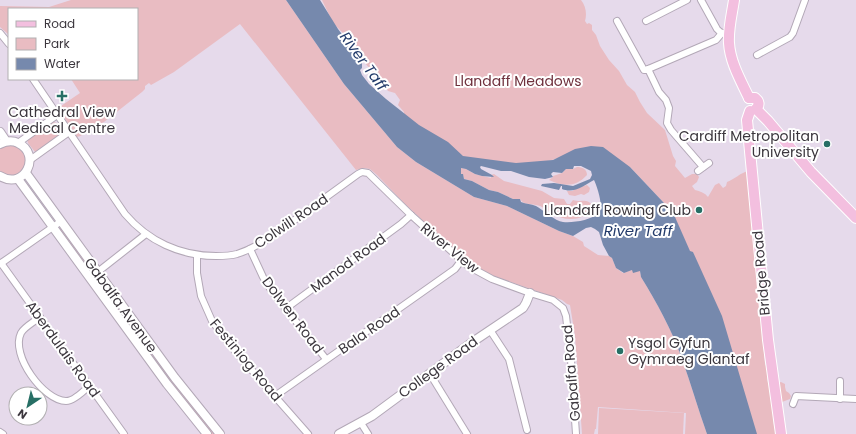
<svg xmlns="http://www.w3.org/2000/svg" width="856" height="434" viewBox="0 0 856 434" font-family="Poppins,sans-serif">
	<rect width="100%" height="100%" fill="#e6daeb"/>
	<!-- green -->
	<g fill="#e9bcc2">
		<path d="M71,0H286L344,84L397,147L416,162L474,197L507,206L559,231L573,236L583,242L584,246L598,255L609,256L612,258L616,268L623,273L632,270L640,271L641,277C657,303 672,330 682,359C691,384 698,409 707,434H685L686,413L598,407L596,429H595L594,434H582L575,336L570,305L567,304L562,300L491,275L476,267L464,259L404,203L377,175L370,169L364,168L356,170L240,24L174,72L151,85L149,83L145,86V89L142,92L104,122C94,125 86,135 77,137L58,108L80,93L71,79H137V9H9V35L0,27V6L49,7Z"/>
		<path d="M322,0H581C586,6 587,14 585,21L587,24L589,23L592,25V30L596,35L600,46L609,60L619,71L627,85L635,92L640,102L647,113L665,130L673,156L676,161L675,166L685,178L692,174H697L699,177L697,182L692,186L695,190C700,191 705,193 708,197L715,185L719,183L723,188L726,186L727,182C735,179 740,173 748,171L765,364L770,373L767,377L768,383L770,385L781,382L785,384V387L786,391L789,393L791,396L790,399L774,405L773,417L774,426L778,428L777,434H755L693,252H690L676,221L664,203L630,167L567,155L534,166L464,158L404,115V112L398,105L400,100L395,93L388,91L380,80L348,44L345,35L333,23Z"/>
		<path d="M52,122C59,122 63,127 62,134L35,152L28,143L27,139Z"/>
		<path d="M14,144L22,148L27,159L24,171L13,177L0,172V148L5,145Z"/>
		<path d="M577,167C582,167 587,169 587,175C576,187 564,187 549,180L553,177V176L562,173L566,169H573Z"/>
		<path d="M461,168L466,169L475,174L491,178V175L494,174L504,181L542,191L554,198L564,199L567,204H570L573,200C583,203 586,197 594,207L593,209L589,210L590,213C583,216 579,219 572,219C559,220 551,211 540,206C533,203 524,206 520,199H513L498,192L489,190L472,181L464,179L463,175L461,174Z"/>
		<path d="M587,185L590,188L589,192L584,195L581,194L575,196L569,195L567,191H573L574,189Z"/>
		<path d="M60,227L62,228L92,269L90,272L59,229Z"/>
		<path d="M104,285L216,434H210L187,406L100,289Z"/>
		<path d="M599,408L684,413L683,434H598Z"/>
	</g>
	<!-- water -->
	<path fill="#7689ad" fill-rule="evenodd" d="M286,0H320L338,29L362,61V68L360,70L362,75L369,84L386,99L419,125L448,142L463,156L516,163L553,160L575,149L591,146L603,147L630,167L664,203L675,217L690,251L693,252L722,316L757,434H707C698,409 691,384 682,359C672,330 657,303 641,277L640,271L633,273L632,270L624,273L616,268L612,258L609,256L603,245L599,232L595,229L591,227L586,228L573,236L559,231L507,206L474,197L416,162L397,147L344,84ZM481,166L501,171H511L529,177L545,179L553,177L551,174L553,172L562,173L566,169H573L574,166H581L591,171L592,175L590,179L573,186L554,183L542,184L541,186L559,190L561,186H562V189C574,194 585,185 594,180C597,186 604,207 599,213C591,220 574,223 563,222C555,221 543,210 536,206C531,204 526,204 521,202L520,199H513L498,192L489,190L472,181L464,179L463,174H461V168L466,169L475,174L482,176L494,177L492,175L481,169L480,167Z"/>
	<g fill="none" stroke-linecap="round" stroke-linejoin="round">
		<!-- minor casing -->
		<g stroke="#b3a8b7" stroke-width="8">
			<g id="minor">
				<path d="M701,0L717,29L720,32L725,34"/>
				<path d="M617,21L644,70H646L716,40L722,33"/>
				<path d="M646,21L687,0"/>
				<path d="M0,33L9,44"/>
				<path d="M757,55L790,37L793,33L805,0"/>
				<path d="M648,69L659,92L666,100L669,108L667,123L671,130L703,167"/>
				<path d="M33,79L125,214C148,241 180,256 216,256C223,256 230,256 237,254C259,247 278,232 296,219C317,204 337,189 358,174L362,172L368,173L411,215L468,266L492,279L530,293L553,300L563,308L566,316L571,360L576,434"/>
				<path d="M18,143L57,115"/>
				<path d="M30,160L69,132"/>
				<path d="M698,171L709,163"/>
				<path d="M250,249L263,277L271,290L326,359"/>
				<path d="M197,255V273L201,296L212,321L235,351L308,434"/>
				<path d="M1,263L124,434"/>
				<path d="M0,264L60,222"/>
				<path d="M90,278L146,234"/>
				<path d="M285,309L401,224L411,215"/>
				<path d="M40,317C34,322 24,327 21,333C10,355 44,401 66,401C74,401 84,391 89,386"/>
				<path d="M490,330L509,359L527,430"/>
				<path d="M430,374L467,434"/>
				<path d="M275,396L455,269L461,261"/>
				<path d="M840,399V381"/>
				<path d="M793,404L796,396L856,399"/>
				<path d="M361,423L368,434"/>
				<path d="M0,432L3,434"/>
			</g>
		</g>
		<!-- tertiary casing -->
		<g stroke="#b3a8b7" stroke-width="10">
			<g id="tertiary">
				<path d="M0,132L6,141"/>
				<path d="M0,144C6,141 12,140 18,143C42,154 25,191 0,176"/>
				<path d="M26,173L175,378L220,434"/>
				<path d="M18,179L167,384L207,434"/>
				<path d="M339,434L372,416L471,343L523,308L526,303L530,293"/>
			</g>
		</g>
		<!-- primary casing -->
		<g stroke="#fff" stroke-width="12">
			<g id="primary">
				<path d="M734,0C732,14 728,29 729,43C730,62 741,81 749,98"/>
				<path d="M749,98H755C759,101 760,105 756,109"/>
				<path d="M756,109L768,121L811,172L856,218"/>
				<path d="M750,111L747,120L768,340L781,434"/>
			</g>
		</g>
		<!-- minor -->
		<use href="#minor" stroke="#fff" stroke-width="6"/>
		<!-- tertiary -->
		<use href="#tertiary" stroke="#fff" stroke-width="8"/>
		<!-- primary -->
		<use href="#primary" stroke="#f3bfdf" stroke-width="10"/>
	</g>
	<!-- markers -->
	<g fill="#276f65" stroke="#fff" stroke-width="1.5">
		<path d="M60 90h4v4h4v4h-4v4h-4v-4h-4v-4h4z"/>
		<circle cx="827" cy="144" r="4"/>
		<circle cx="699" cy="210" r="4"/>
		<circle cx="620" cy="351" r="4"/>
	</g>
	<g text-anchor="middle" dominant-baseline="central" stroke-width="4" stroke-linejoin="round" paint-order="stroke">
		<!-- park labels -->
		<g font-size="14" fill="#6f313d" stroke="#fff">
			<text x="518" y="81">Llandaff Meadows</text>
		</g>
		<!-- poi labels -->
		<g font-size="14" fill="#3b363d" stroke="#fff" text-anchor="end">
			<text x="62" y="112" text-anchor="middle">Cathedral View<tspan x="62" dy="16">Medical Centre</tspan></text>
			<text x="819" y="136">Cardiff Metropolitan<tspan x="819" dy="16">University</tspan></text>
			<text x="691" y="210">Llandaff Rowing Club</text>
			<text x="628" y="343" text-anchor="start">Ysgol Gyfun<tspan x="628" dy="16">Gymraeg Glantaf</tspan></text>
		</g>
		<!-- street labels -->
		<g font-size="14" fill="#3b363d" stroke="#fff">
			<text transform="translate(291 221) rotate(-34)">Colwill Road</text>
			<text transform="translate(450 248) rotate(39)">River View</text>
			<text transform="translate(348 263) rotate(-36)">Manod Road</text>
			<text transform="translate(761 273) rotate(-95)">Bridge Road</text>
			<text transform="translate(121 305) rotate(54)">Gabalfa Avenue</text>
			<text transform="translate(293 315) rotate(53)">Dolwen Road</text>
			<text transform="translate(369 330) rotate(-35)">Bala Road</text>
			<text transform="translate(63 349) rotate(54)">Aberdulais Road</text>
			<text transform="translate(246 360) rotate(50)">Festiniog Road</text>
			<text transform="translate(438 367) rotate(-36)">College Road</text>
			<text transform="translate(571 373) rotate(-95)">Gabalfa Road</text>
		</g>
		<!-- water labels -->
		<g font-size="15" font-style="italic" fill="#233b6b" stroke="#fff">
			<text transform="translate(364 61) rotate(54)">River Taff</text>
			<text x="638" y="230">River Taff</text>
		</g>
	</g>
	<!-- legend -->
	<rect x="8" y="8" width="130" height="72" fill="#ffffff" stroke="#b1afb1"/>
	<rect x="16" y="21" width="20" height="6" fill="#f3bfdf" stroke="#b1afb1"/>
	<text x="44" y="28" font-size="12" fill="#3b363d">Road</text>
	<rect x="16" y="38" width="20" height="12" fill="#e9bcc2" stroke="#b1afb1"/>
	<text x="44" y="48" font-size="12" fill="#3b363d">Park</text>
	<rect x="16" y="58" width="20" height="12" fill="#7689ad" stroke="#b1afb1"/>
	<text x="44" y="68" font-size="12" fill="#3b363d">Water</text>
	<!-- north arrow -->
	<g transform="translate(28 406) rotate(215)"><circle r="19" fill="#ffffff" stroke="#b1afb1"/>
	<path d="M0-3L7 15L0 10L-7 15Z" fill="#276f65"/>
	<text y="-6" font-size="11" font-weight="bold" text-anchor="middle" fill="#3b363d">N</text>
	</g>
</svg>
